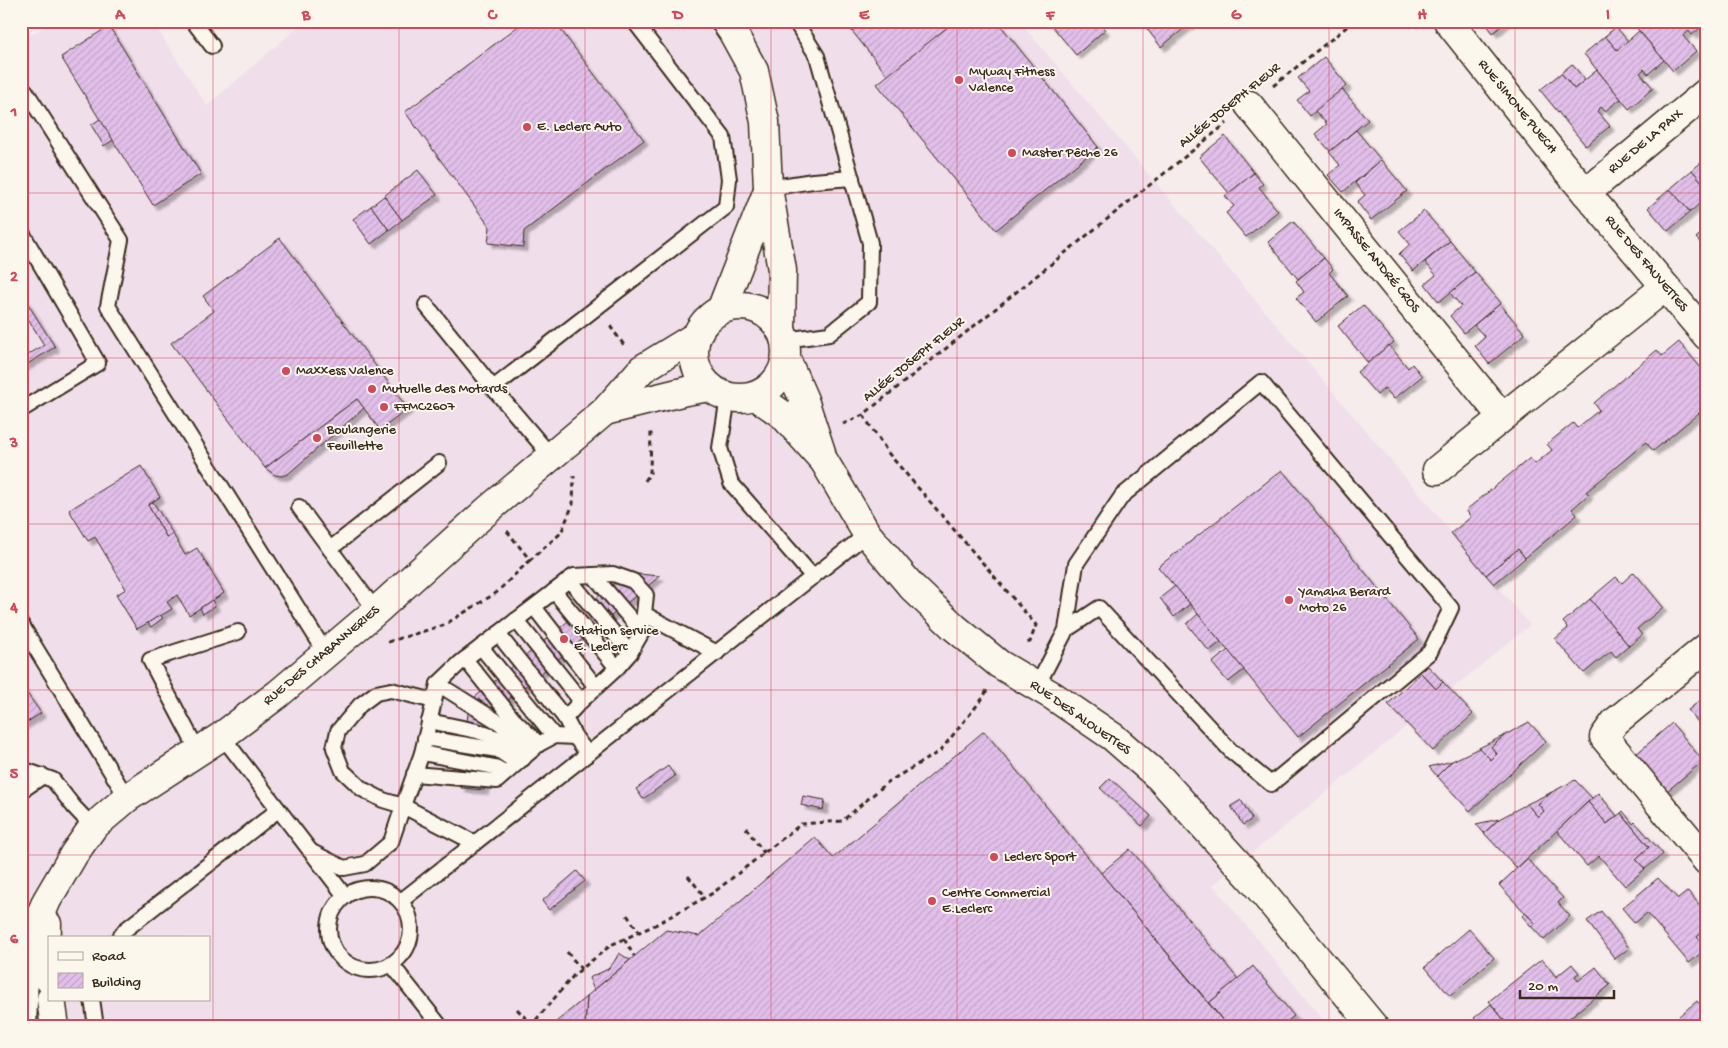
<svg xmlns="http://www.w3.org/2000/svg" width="1728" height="1048" viewBox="0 0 1728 1048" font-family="'Gochi Hand',sans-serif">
	<defs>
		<pattern id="building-hatch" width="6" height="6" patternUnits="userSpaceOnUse" patternTransform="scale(1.25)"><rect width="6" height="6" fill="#e2bfea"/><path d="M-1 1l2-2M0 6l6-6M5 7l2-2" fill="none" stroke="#c3a4c8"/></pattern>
		<filter id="shadow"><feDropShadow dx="4.5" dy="4.5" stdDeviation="1" flood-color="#0004"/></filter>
	</defs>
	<rect width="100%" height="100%" fill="#f6ecec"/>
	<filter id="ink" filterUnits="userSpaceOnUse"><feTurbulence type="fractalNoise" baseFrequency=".02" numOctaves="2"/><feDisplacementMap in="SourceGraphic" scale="10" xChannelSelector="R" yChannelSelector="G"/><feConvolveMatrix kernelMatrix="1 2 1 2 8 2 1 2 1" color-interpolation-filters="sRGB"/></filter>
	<g filter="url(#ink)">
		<!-- built -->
		<path fill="#f0deeb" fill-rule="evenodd" d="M53,21H152L207,106L305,21H1019L1530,625L1213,885L1329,1027H21V41ZM49,937H209V999H49Z"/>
		<!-- building -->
		<g fill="url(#building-hatch)" stroke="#3b2a1e" filter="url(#shadow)">
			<path d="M525,21H554L644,140L524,231L523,247L488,243L490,227L405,112Z"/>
			<path d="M844,21H955L888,76Z"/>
			<path d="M955,21H997L1098,147L996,230L877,84Z"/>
			<path d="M1048,21H1097L1105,30L1076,55Z"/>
			<path d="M1141,21H1193L1161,47Z"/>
			<path d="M1484,21H1507L1493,33Z"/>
			<path d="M1631,21H1706L1707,22L1692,35L1689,31L1683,36L1696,51L1673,71Z"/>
			<path d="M109,26L201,174L153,205L61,57Z"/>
			<path d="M1616,27L1628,41L1617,50L1605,36Z"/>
			<path d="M1639,31L1664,60L1648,74L1644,69L1640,73L1653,88L1629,109L1584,54L1605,36L1617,50Z"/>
			<path d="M1324,57L1347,85L1310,116L1297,100L1309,91L1298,78Z"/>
			<path d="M1572,64L1585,80L1574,89L1561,73Z"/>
			<path d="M1597,70L1621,99L1605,111L1601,107L1597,111L1610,126L1586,146L1540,90L1561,73L1574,89Z"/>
			<path d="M1342,89L1368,120L1330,151L1315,134L1327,124L1315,111Z"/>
			<path d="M100,119L113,140L104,146L91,125Z"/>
			<path d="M1356,130L1381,160L1343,192L1328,175L1340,165L1329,152Z"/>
			<path d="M1225,136L1254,173L1229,193L1199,157Z"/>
			<path d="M1707,158V188L1692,170Z"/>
			<path d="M1381,160L1407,191L1371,220L1357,202L1365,195L1355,183Z"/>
			<path d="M418,170L437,195L402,220L384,196Z"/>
			<path d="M1692,170L1707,188V197L1690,212L1670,189Z"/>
			<path d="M1254,173L1263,184L1259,187L1278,211L1246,237L1226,213L1234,206L1225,196Z"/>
			<path d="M1670,189L1690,212L1668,231L1648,208Z"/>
			<path d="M384,196L402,220L389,230L371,206Z"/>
			<path d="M371,206L389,230L371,244L353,219Z"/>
			<path d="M1424,211L1450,241L1413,271L1399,254L1410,244L1399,231Z"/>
			<path d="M1293,221L1324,258L1298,279L1268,242Z"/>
			<path d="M1707,228V249H1706L1696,238Z"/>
			<path d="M280,238L408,409L380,430L357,399L265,468L171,343L214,311L203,296Z"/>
			<path d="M1450,241L1475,272L1439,302L1425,284L1436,275L1425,262Z"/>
			<path d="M1324,258L1333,269L1329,273L1348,296L1316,322L1296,298L1304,292L1296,281Z"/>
			<path d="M1475,272L1501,303L1464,333L1450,316L1461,306L1450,293Z"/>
			<path d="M21,293L55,347L21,368V359L44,345L21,307Z"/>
			<path d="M1500,304L1525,334L1489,364L1475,346L1485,337L1474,325Z"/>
			<path d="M1363,305L1394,342L1368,363L1338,326Z"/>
			<path d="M1679,342L1707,375V396L1700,402L1705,408L1653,451L1646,442L1586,492L1589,494L1572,509L1577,515L1525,558L1518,549L1486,575L1451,533L1471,517L1466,510L1530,458L1535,464L1552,450L1547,444L1573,423L1577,428L1599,410L1594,403L1657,350L1662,356Z"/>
			<path d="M1389,345L1408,368L1412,364L1422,376L1394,399L1385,388L1377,395L1357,372Z"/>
			<path d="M357,399L364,408L288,474L282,476L275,475L265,468Z"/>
			<path d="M141,466L160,497L148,505L167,538L173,534L185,555L197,548L224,593L189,615L177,595L167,602L172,609L137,629L116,595L126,589L95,537L88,541L69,510Z"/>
			<path d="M1282,470L1419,639L1298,737L1190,604L1158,567Z"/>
			<path d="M153,502L173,534L167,538L148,505Z"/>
			<path d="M1518,549L1525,558L1494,584L1486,575Z"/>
			<path d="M1634,572L1663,607L1637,629L1642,635L1629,646L1590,599L1616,577L1622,583Z"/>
			<path d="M627,573L660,576L491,714L484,790L461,788L469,702Z"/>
			<path d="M1175,586L1190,604L1174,617L1160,598Z"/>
			<path d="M1590,599L1629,646L1616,657L1611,651L1584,673L1555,639L1568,628L1563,622Z"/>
			<path d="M212,600L215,606L203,614L200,608Z"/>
			<path d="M1198,614L1221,642L1209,651L1187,624Z"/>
			<path d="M160,615L163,618L151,627L148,623Z"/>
			<path d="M1228,650L1244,670L1228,682L1212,663Z"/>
			<path d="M1428,666L1443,682L1436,689L1421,673Z"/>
			<path d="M1421,673L1436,689L1443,682L1473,714L1433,751L1388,704Z"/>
			<path d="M21,685L41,713L21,726Z"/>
			<path d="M1707,695V733L1688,710Z"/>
			<path d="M1529,722L1546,741L1470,811L1437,776L1452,761L1479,748L1491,760L1497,754L1491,747L1505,735Z"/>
			<path d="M1672,723L1703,761L1666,792L1635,755Z"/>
			<path d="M984,731L1228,1027H585L587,996L666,930L699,936L815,837L833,858Z"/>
			<path d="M1505,735L1491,747L1497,754L1491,760L1479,748Z"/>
			<path d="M1452,761L1437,776L1429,767Z"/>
			<path d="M668,766L675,776L643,799L636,789Z"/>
			<path d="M1110,778L1151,816L1142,826L1100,788Z"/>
			<path d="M1575,780L1592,798L1517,868L1484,833L1499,819L1527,804L1538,817L1544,811L1538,804L1552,792Z"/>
			<path d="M1552,792L1538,804L1544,811L1538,817L1527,804Z"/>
			<path d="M1598,793L1617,816L1607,824L1588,802Z"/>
			<path d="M803,796L825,800L823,810L801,805Z"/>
			<path d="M1241,800L1252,819L1243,825L1231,806Z"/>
			<path d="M1588,802L1607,824L1621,813L1649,847L1636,859L1645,869L1625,886L1599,856L1587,866L1557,831Z"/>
			<path d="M1623,811L1633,824L1635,822L1663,854L1645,869L1636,859L1649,847L1621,813Z"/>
			<path d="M1499,819L1484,833L1476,824Z"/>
			<path d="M1130,849L1238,979L1209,1003L1101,873Z"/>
			<path d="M1527,859L1563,898L1558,903L1570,916L1544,940L1531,926L1535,923L1499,885Z"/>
			<path d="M577,871L585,881L549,910L542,901Z"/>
			<path d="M1658,878L1678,899L1688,891L1707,914V928L1697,937L1707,948L1689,963L1647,913L1635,923L1622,908Z"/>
			<path d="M1601,911L1629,948L1615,959L1587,921Z"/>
			<path d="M1525,913L1535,923L1531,926L1522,916Z"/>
			<path d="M1707,928V948L1697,937Z"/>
			<path d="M1469,929L1494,958L1450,996L1425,967Z"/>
			<path d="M619,953L630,960L594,990L589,978L608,969L614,962Z"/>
			<path d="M1542,959L1556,977L1572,964L1579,973L1575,976L1578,981L1596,967L1610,985L1558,1027H1505L1508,1025L1489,1001Z"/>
			<path d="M1253,966L1294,1016L1280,1027H1228L1209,1003Z"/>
			<path d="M587,996L585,1027H550Z"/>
			<path d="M1697,1001L1707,1013V1027H1666Z"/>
			<path d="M1491,1004L1508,1025L1505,1027H1481L1474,1018Z"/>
		</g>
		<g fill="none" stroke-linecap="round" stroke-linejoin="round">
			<!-- service casing -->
			<g stroke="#3b2a1e" stroke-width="18">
				<g id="service">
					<path d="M193,21L212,46"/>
					<path d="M25,90L121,240L108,306L326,653"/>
					<path d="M768,188L813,181L852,178"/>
					<path d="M21,231L98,363L21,410"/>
					<path d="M426,305L493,388L551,456"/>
					<path d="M785,340L829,334L869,302L870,243L817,56L795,21"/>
					<path d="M493,388L726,207L729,179L723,137L634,21"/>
					<path d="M728,397L720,448L731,483L813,577"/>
					<path d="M299,507L330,549"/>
					<path d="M593,575L642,632"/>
					<path d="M569,579L630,653"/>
					<path d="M554,591L617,668"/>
					<path d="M534,607L596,687"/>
					<path d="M376,611L330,549L439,463"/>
					<path d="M644,614L717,653"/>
					<path d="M516,620L581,701"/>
					<path d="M21,624L127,798"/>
					<path d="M498,634L565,718"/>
					<path d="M481,647L554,736"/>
					<path d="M465,659L513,719L539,744"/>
					<path d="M438,684L500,723L530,752"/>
					<path d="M1037,686L1066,630L1099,608L1231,751L1271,784L1430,652L1451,608L1261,382L1122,496L1076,564L1066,630"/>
					<path d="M434,701L391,690L376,693L360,705L338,731L334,748L343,771L362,789L383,800L403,806L422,753L438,684L460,663L574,576L613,574L633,581L646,595L642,632L630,653L617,668L581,701L565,718L575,737L588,754"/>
					<path d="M429,721L477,731L503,740L523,759"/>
					<path d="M222,736L345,896"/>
					<path d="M425,738L498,750L517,763"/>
					<path d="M198,751L150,660L238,632"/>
					<path d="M422,753L495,767L506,773"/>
					<path d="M21,771L25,770L53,780L74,807L93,827"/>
					<path d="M414,774L497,781L539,744L554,736L575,737"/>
					<path d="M21,791L43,776"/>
					<path d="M310,851L344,868L365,864L391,842L403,806L475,843"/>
					<circle cx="370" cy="929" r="41"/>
					<path d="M401,901L867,534"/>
					<path d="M120,937L125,930L278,810"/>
					<path d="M392,965L441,1027"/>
					<path d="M92,999L96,1027"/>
				</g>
			</g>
			<!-- minor casing -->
			<g stroke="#3b2a1e" stroke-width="31">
				<g id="minor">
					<path d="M1448,21L1560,162L1707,336"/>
					<path d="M1249,105L1502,417"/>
					<path d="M1586,193L1707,92"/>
					<path d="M786,359L804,400L821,452"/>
					<path d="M756,396L783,415L824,461L867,534L912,587L954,627L999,664L1053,696L1113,737L1160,778L1251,878L1374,1027"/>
					<path d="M1437,470L1665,287"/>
					<path d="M1707,647L1615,722L1604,737L1707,861"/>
				</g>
			</g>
			<!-- tertiary casing -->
			<g stroke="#3b2a1e" stroke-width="31">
				<g id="tertiary">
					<path d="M725,21L732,31L754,71L765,122L768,188L782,270L781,330"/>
					<circle cx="740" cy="352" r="46"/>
					<path d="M721,310L768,190"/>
					<path d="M605,411L686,391L710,387"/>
					<path d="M47,924L46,960L49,979"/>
					<path d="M51,999L55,1027"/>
					<path d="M22,1027L24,974L35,928L47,900L74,854L93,827L127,798L222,736L278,694L376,611L489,509L605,411L642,369L696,336"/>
				</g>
			</g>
			<!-- path -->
			<g stroke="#3b2a1e" stroke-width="3" stroke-dasharray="5 4" stroke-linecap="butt">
				<path d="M1273,86L1354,21"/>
				<path d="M610,326L624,345"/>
				<path d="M863,415L889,454L1036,625L1030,642L1024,643"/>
				<path d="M843,424L863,415L1227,123"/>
				<path d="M645,481L650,473L651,431"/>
				<path d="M507,531L530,560L561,533L573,504L574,476"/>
				<path d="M388,642L444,625L496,593L530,560"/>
				<path d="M746,828L764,853"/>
				<path d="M688,876L705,897"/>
				<path d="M627,915L639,932"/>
				<path d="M624,939L634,956"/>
				<path d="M567,952L581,969"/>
				<path d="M517,1009L532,1025"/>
				<path d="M530,1027L574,975L611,945L655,925L713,893L801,824L842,821L888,782L940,751L983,698L987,690"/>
			</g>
			<!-- service -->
			<use href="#service" stroke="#fbf7ec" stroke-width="14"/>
			<!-- minor -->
			<use href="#minor" stroke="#fbf7ec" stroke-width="28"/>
			<!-- tertiary -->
			<use href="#tertiary" stroke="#fbf7ec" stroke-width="28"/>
		</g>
	</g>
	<!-- grid -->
	<path fill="none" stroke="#d1495b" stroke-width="1" stroke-opacity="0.55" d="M213,21V1027M399,21V1027M585,21V1027M771,21V1027M957,21V1027M1143,21V1027M1329,21V1027M1515,21V1027M21,193H1707M21,358H1707M21,524H1707M21,690H1707M21,855H1707"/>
	<!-- markers -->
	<g fill="#d1495b" stroke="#fbf7ec" stroke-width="2">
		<circle cx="959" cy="80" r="5"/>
		<circle cx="527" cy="127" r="5"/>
		<circle cx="1012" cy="153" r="5"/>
		<circle cx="286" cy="371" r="5"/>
		<circle cx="372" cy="389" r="5"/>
		<circle cx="384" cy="407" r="5"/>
		<circle cx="317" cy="438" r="5"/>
		<circle cx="1289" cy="600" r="5"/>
		<circle cx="564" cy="639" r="5"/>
		<circle cx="994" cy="857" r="5"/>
		<circle cx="932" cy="901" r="5"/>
	</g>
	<g text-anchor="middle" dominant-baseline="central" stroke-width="4" stroke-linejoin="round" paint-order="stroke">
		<!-- poi labels -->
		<g font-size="14" fill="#3b2a1e" stroke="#fbf7ec" text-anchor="start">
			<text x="969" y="72">Myway Fitness<tspan x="969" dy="16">Valence</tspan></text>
			<text x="537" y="127">E. Leclerc Auto</text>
			<text x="1022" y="153">Master Pêche 26</text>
			<text x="296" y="371">Maxxess Valence</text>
			<text x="382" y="389">Mutuelle des Motards</text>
			<text x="394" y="407">FFMC2607</text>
			<text x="327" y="430">Boulangerie<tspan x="327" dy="16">Feuillette</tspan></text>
			<text x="1299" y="592">Yamaha Berard<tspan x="1299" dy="16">Moto 26</tspan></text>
			<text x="574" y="631">Station service<tspan x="574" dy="16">E. Leclerc</tspan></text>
			<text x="1004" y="857">Leclerc Sport</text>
			<text x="942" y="893">Centre Commercial<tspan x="942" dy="16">E.Leclerc</tspan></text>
		</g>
		<!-- street labels -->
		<g font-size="14" fill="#3b2a1e" stroke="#fbf7ec">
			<text transform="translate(1230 106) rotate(-39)">ALLÉE JOSEPH FLEUR</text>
			<text transform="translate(1517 107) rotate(51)">RUE SIMONE PUECH</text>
			<text transform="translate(1646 142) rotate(-40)">RUE DE LA PAIX</text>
			<text transform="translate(1376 261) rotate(51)">IMPASSE ANDRÉ CROS</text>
			<text transform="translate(1646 264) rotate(50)">RUE DES FAUVETTES</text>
			<text transform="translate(914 360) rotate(-39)">ALLÉE JOSEPH FLEUR</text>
			<text transform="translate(322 656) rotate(-40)">RUE DES CHABANNERIES</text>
			<text transform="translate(1080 718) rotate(35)">RUE DES ALOUETTES</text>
		</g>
	</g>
	<!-- margin -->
	<rect width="1728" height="1048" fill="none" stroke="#fbf7ec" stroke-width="55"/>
	<!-- legend -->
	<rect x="48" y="936" width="162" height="65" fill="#fbf7ec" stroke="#aea59a"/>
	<rect x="58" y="952" width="25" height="8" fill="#fbf7ec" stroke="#aea59a"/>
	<text x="92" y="960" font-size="15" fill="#3b2a1e">Road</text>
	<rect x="58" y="973" width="25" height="15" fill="url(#building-hatch)" stroke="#aea59a"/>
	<text x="92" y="986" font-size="15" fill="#3b2a1e">Building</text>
	<!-- scale -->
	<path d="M1520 990v8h94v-8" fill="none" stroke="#3b2a1e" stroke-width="2.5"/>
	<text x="1528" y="990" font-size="15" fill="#3b2a1e" stroke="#fbf7ec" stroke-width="4" paint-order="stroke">20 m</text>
	<rect x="28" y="28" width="1672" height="992" fill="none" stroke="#d1495b" stroke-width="2"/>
	<g font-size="16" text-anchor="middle" font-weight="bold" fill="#d1495b">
		<text x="120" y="19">A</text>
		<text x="306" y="19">B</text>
		<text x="492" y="19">C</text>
		<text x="678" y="19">D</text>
		<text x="864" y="19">E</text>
		<text x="1050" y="19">F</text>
		<text x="1236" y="19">G</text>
		<text x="1422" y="19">H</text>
		<text x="1608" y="19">I</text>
		<text x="14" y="116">1</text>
		<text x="14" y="281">2</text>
		<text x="14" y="447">3</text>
		<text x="14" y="612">4</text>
		<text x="14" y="778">5</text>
		<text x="14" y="943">6</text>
	</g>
</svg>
